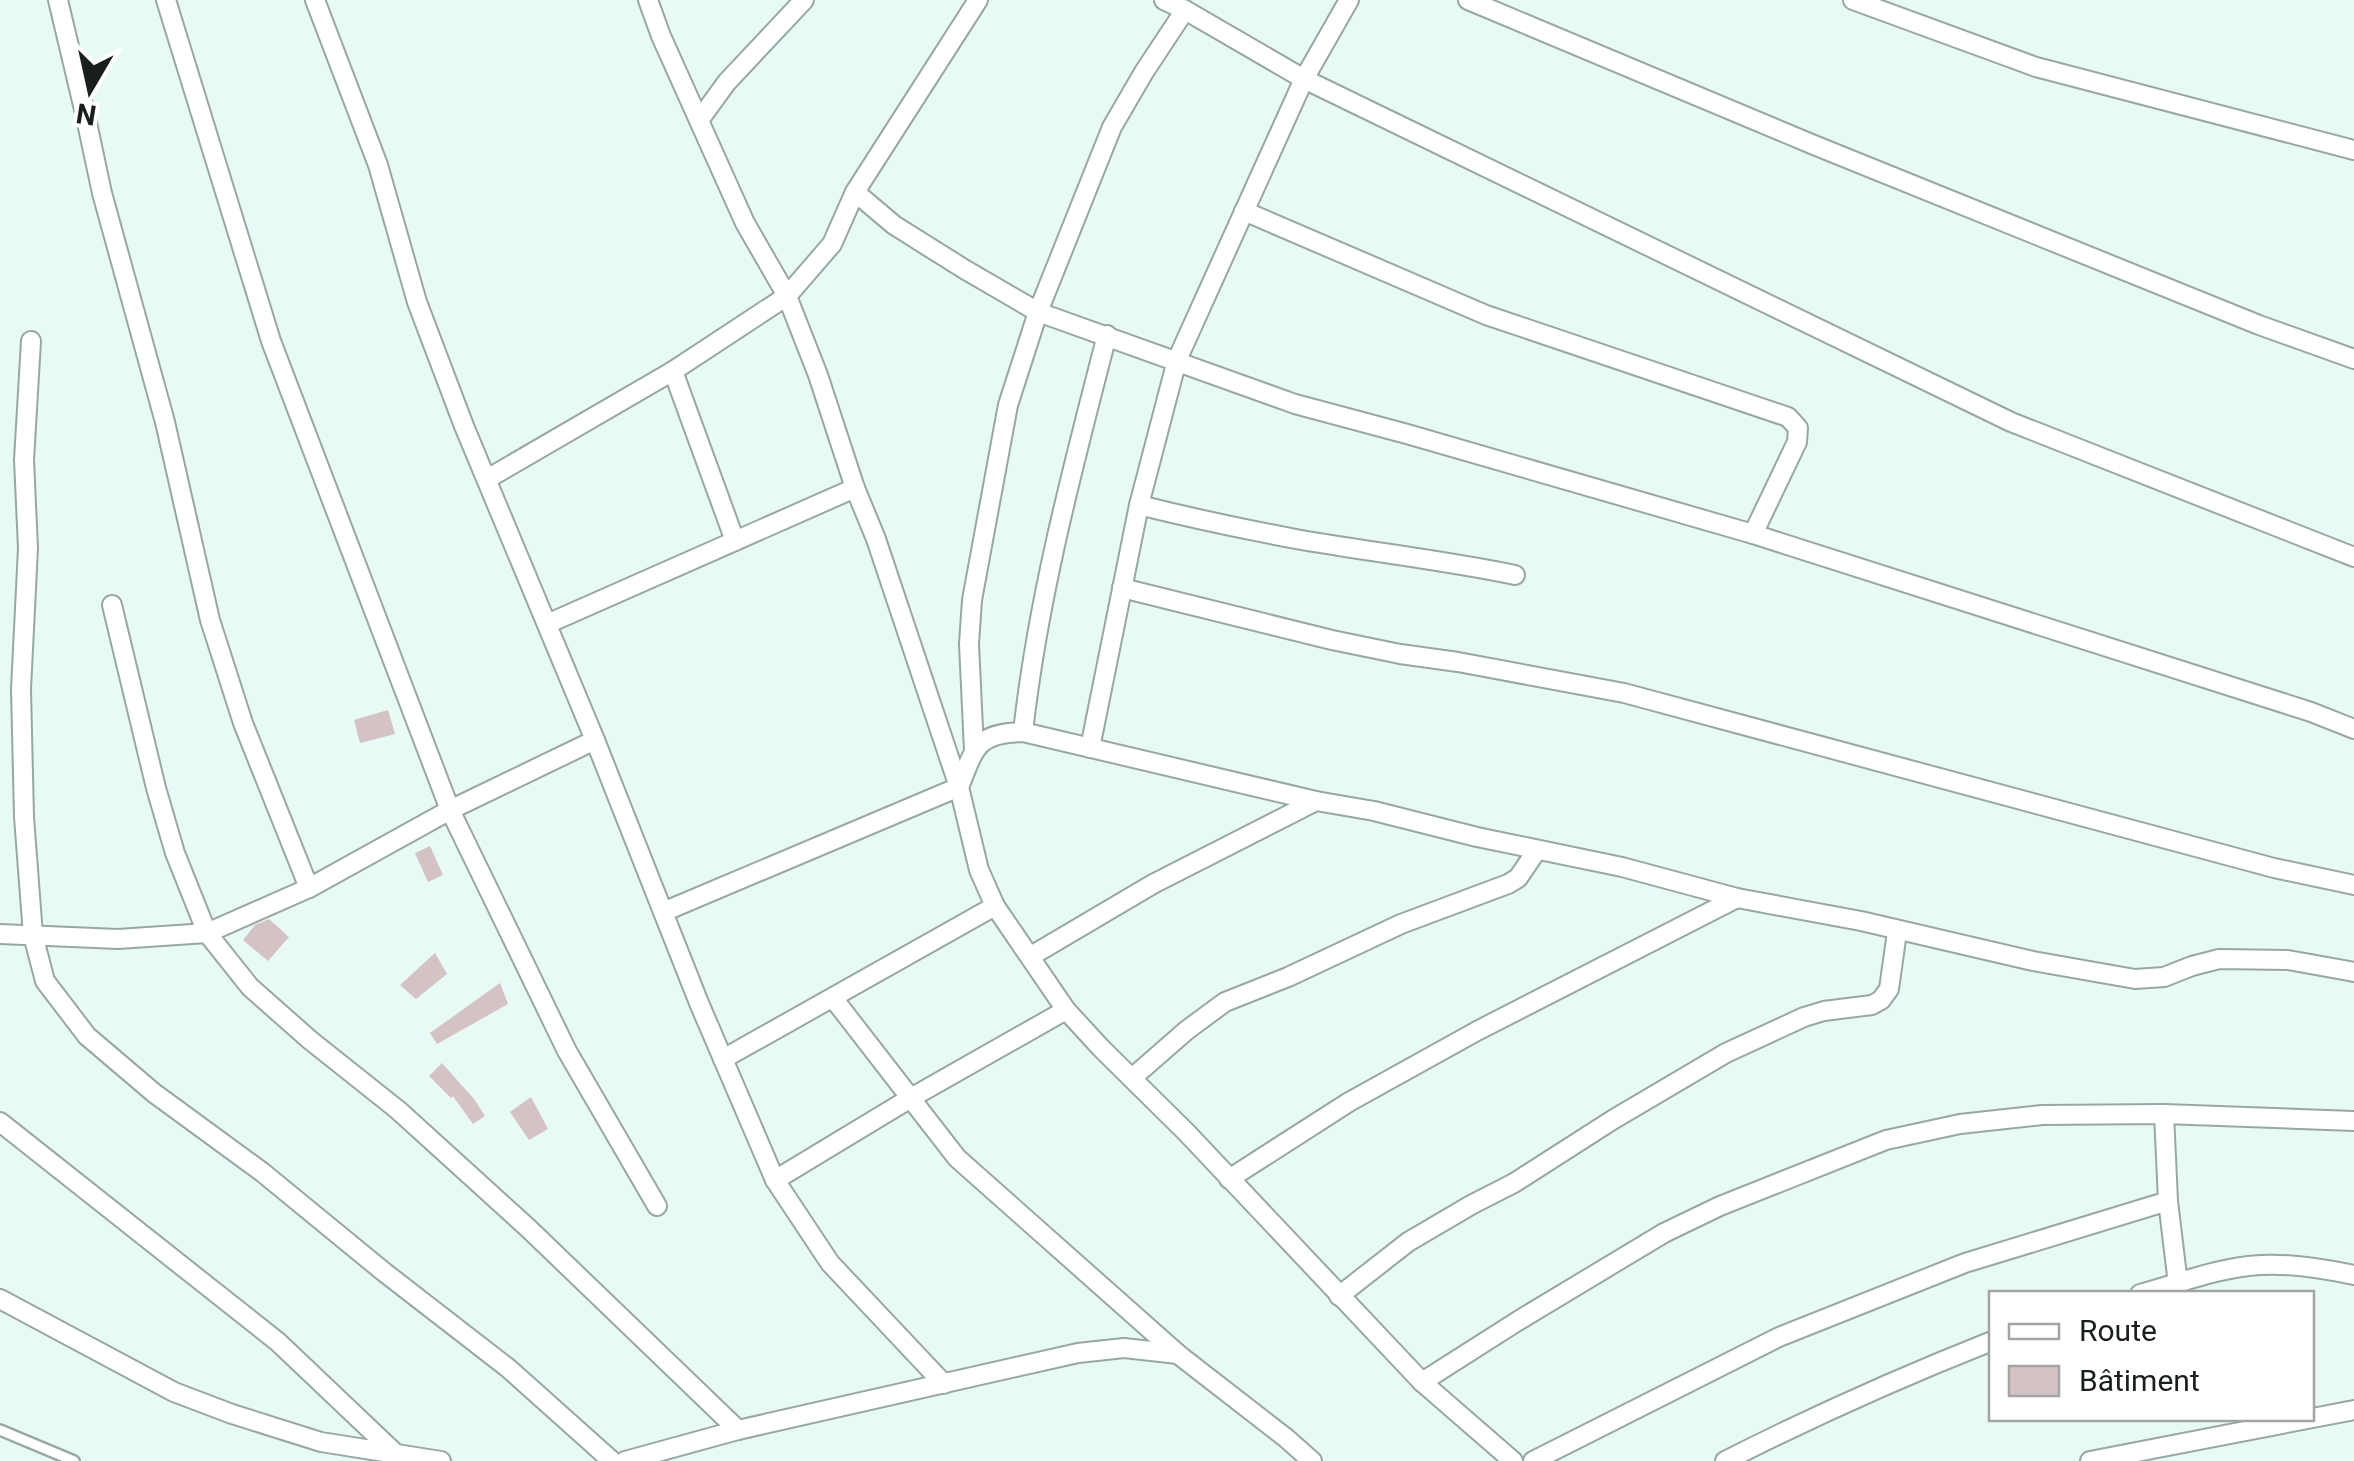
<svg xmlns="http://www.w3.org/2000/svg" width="2354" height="1461" viewBox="0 0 2354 1461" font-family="Roboto,sans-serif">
	<rect width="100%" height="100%" fill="#e8faf6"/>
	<!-- building -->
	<g fill="#d4c2c4">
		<path d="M388,710L395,734L360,743L354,720Z"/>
		<path d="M430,846L443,875L428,882L415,853Z"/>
		<path d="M269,919L289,937L268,961L243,940L255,925Z"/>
		<path d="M435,953L447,974L416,999L400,985Z"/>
		<path d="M500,983L508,1004L437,1044L430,1033Z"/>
		<path d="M442,1063L474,1099L485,1116L473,1124L453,1096L451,1098L429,1076Z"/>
		<path d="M531,1097L548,1129L529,1140L510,1112Z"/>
	</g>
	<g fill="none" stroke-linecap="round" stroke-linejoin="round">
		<!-- service casing -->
		<g stroke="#97a8a4" stroke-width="14">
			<path id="service" d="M0,1430L74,1461"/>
		</g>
		<!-- minor casing -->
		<g stroke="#97a8a4" stroke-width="22">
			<g id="minor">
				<path d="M58,0L86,118L102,193L165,422L210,620L243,723L309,888"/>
				<path d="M166,0L271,341L450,810L567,1051L657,1206"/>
				<path d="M315,0L378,165L417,302L464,426L595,740L699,1003L775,1180L830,1263L944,1384"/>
				<path d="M648,0L661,36L745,223L787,296L818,375L855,488L876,539L959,787L979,870L995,906L1066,1010L1101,1048L1187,1133L1422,1382L1513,1461"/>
				<path d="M1164,0L1185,10L1304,79L2011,422L2354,557"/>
				<path d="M1468,0L1814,145L2259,325L2354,359"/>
				<path d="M1853,0L2036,67L2354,150"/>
				<path d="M700,119L727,82L804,0"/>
				<path d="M855,192L894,225L964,269L1038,312L1295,404L1407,434L1753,534L2311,712L2354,729"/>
				<path d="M1244,211L1486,315L1788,417L1798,428L1797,442L1753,534"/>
				<path d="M31,341L24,460L28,548L21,689L24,817L33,935L45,981L87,1036L154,1093L262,1172L384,1272L508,1368L612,1461"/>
				<path d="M673,371L735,541"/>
				<path d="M487,479L673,371L787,296L832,244L855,192L978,0"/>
				<path d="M1139,505C1191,518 1243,529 1296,539C1369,552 1443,560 1515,575"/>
				<path d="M1122,588L1332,640L1400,654L1458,662L1624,693L2274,868L2354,885"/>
				<path d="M112,605L156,788L175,853L207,933L250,987L310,1040L398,1110L528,1228L738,1430"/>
				<path d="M547,624L855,488"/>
				<path d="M1023,732C1038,597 1073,467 1107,335"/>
				<path d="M1090,748L1139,505L1177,360L1304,79L1349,0"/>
				<path d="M974,750L969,644L972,600L1008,405L1038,312L1112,127L1144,72L1185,10"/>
				<path d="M663,912L959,787C975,748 976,733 1023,732L1316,801L1374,811L1477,837L1622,867L1737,898L1861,921L2033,961L2135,979L2164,977L2192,966L2219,959L2288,960L2354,972"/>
				<path d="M0,934L118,939L207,933L309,888L450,810L595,740"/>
				<path d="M1031,956L1153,884L1316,801"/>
				<path d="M833,998L957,1158L1179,1355L1286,1438L1312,1461"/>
				<path d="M723,1059L995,906"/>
				<path d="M1132,1078L1187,1030L1225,1002L1288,977L1401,924L1508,884L1518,878L1537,850"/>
				<path d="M2164,1114L2168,1201L2178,1284"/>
				<path d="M0,1122L278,1342L397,1455"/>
				<path d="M1229,1179L1349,1102L1477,1031L1737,898"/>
				<path d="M775,1180L909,1099L1066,1010"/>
				<path d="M2140,1294C2180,1283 2220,1267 2261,1265C2291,1263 2325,1269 2354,1275"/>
				<path d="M1339,1296L1408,1242L1471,1205L1514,1183L1614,1119L1726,1053L1804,1017L1824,1011L1872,1005L1881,1000L1889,989L1897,932"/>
				<path d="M0,1299L174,1392L232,1414L321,1442L441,1461"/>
				<path d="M1422,1382L1521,1319L1664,1233L1720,1206L1886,1140L1960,1124L2042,1115L2164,1114L2354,1121"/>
				<path d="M625,1461L738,1430L1078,1353L1124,1348L1178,1354"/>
				<path d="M1533,1461L1779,1337L1965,1263L2168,1201"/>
				<path d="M1725,1461C1812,1417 1901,1377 1992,1341"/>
				<path d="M2090,1461L2354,1410"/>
			</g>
		</g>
		<!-- service -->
		<use href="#service" stroke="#fff" stroke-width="9"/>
		<!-- minor -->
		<use href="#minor" stroke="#fff" stroke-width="18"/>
	</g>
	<!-- legend -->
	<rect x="1989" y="1291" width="325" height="130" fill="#ffffff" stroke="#a3a5a5" stroke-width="2.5"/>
	<rect x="2009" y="1324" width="50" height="15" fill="#ffffff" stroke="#a3a5a5" stroke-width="2.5"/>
	<text x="2079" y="1341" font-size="30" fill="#181f1d">Route</text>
	<rect x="2009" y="1366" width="50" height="30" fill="#d4c2c4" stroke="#a3a5a5" stroke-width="2.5"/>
	<text x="2079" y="1391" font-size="30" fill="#181f1d">Bâtiment</text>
	<!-- north arrow -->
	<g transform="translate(90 90) rotate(189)" stroke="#ffffff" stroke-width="8" paint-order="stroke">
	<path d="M0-8L18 38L0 25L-18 38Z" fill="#181f1d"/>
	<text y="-15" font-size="28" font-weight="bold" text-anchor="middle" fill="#181f1d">N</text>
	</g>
</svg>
